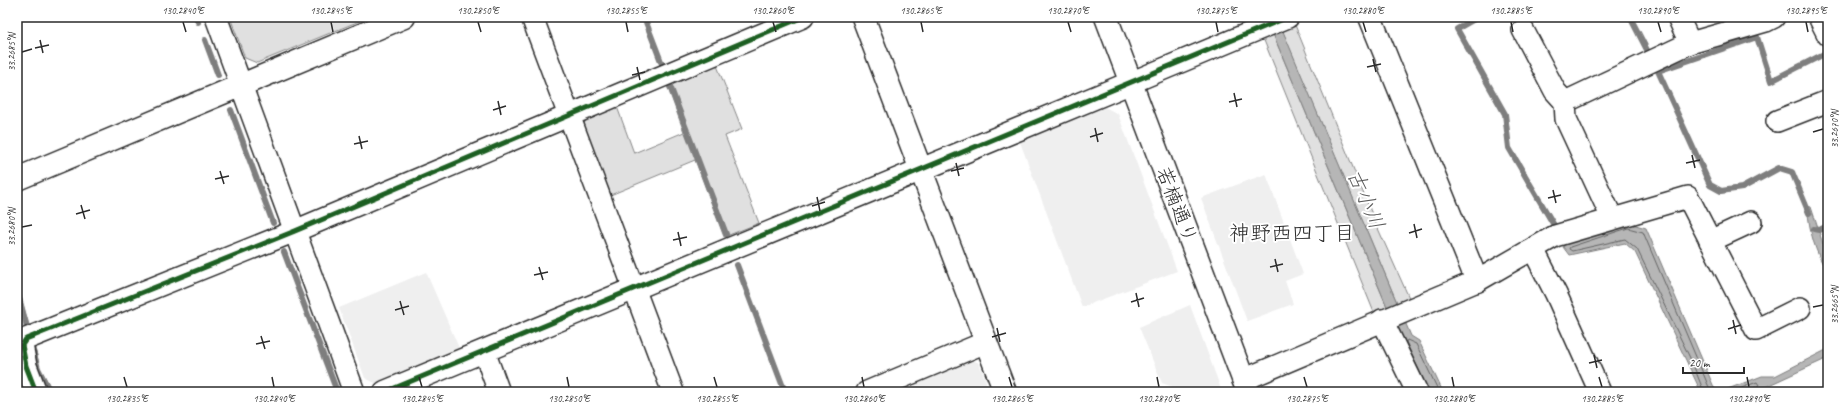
<svg xmlns="http://www.w3.org/2000/svg" width="1845" height="409" viewBox="0 0 1845 409" font-family="Caveat,'Klee One',sans-serif">
	<rect width="100%" height="100%" fill="#fff"/>
	<filter id="ink" filterUnits="userSpaceOnUse"><feTurbulence type="fractalNoise" baseFrequency=".025" numOctaves="2"/><feDisplacementMap in="SourceGraphic" scale="8" xChannelSelector="R" yChannelSelector="G"/><feConvolveMatrix kernelMatrix="1 2 1 2 8 2 1 2 1" color-interpolation-filters="sRGB"/></filter>
	<g filter="url(#ink)">
		<!-- built -->
		<g fill="#efefef">
			<path d="M1103,106L1118,114L1177,271L1082,307L1020,142Z"/>
			<path d="M1266,174L1303,274L1285,281L1293,304L1247,321L1201,198Z"/>
			<path d="M426,272L459,348L375,383L365,378L339,308Z"/>
			<path d="M1190,305L1222,392H1176L1175,388L1162,383L1139,327Z"/>
			<path d="M969,358L979,363L990,392H917L913,382Z"/>
		</g>
		<!-- green -->
		<g fill="#e0e0e0" stroke="#868686">
			<path d="M230,17H369L257,63L245,58Z"/>
			<path d="M1295,25L1376,224L1410,300L1398,305L1282,30Z"/>
			<path d="M1273,34L1388,309L1375,315L1263,38Z"/>
			<path d="M716,63L742,129L725,136L759,223L724,237L695,160L608,196L582,127L589,115L616,104L634,153L684,132L666,83Z"/>
			<path d="M17,282L40,367L53,392H17Z"/>
		</g>
		<!-- water -->
		<g fill="#b6b6b6" stroke="#7e7e7e">
			<path d="M1266,17H1277L1411,336L1419,341L1443,392H1425L1388,309Z"/>
			<path d="M1807,206L1811,207L1828,259V274C1814,249 1810,234 1807,206Z"/>
			<path d="M1629,223L1646,228L1716,392H1701L1635,252L1625,243L1569,255L1563,247L1565,244Z"/>
			<path d="M1828,349V358L1754,392H1720L1762,376H1775Z"/>
		</g>
		<g fill="none" stroke-linecap="round" stroke-linejoin="round">
			<!-- shore -->
			<g stroke="#636363" stroke-width="1">
				<path d="M1429,392L1406,342L1407,340L1416,344L1439,392"/>
				<path d="M1704,392L1692,362L1637,249L1625,239L1572,251L1569,249L1570,247L1628,228L1643,232L1711,392"/>
				<path d="M1731,392L1757,382L1759,385L1754,388V392"/>
			</g>
			<!-- stream -->
			<g stroke="#7e7e7e" stroke-width="6">
				<path d="M196,17L198,22"/>
				<path d="M644,17L662,64"/>
				<path d="M1478,17L1457,29L1505,114L1509,148L1555,227"/>
				<path d="M1630,17L1647,50"/>
				<path d="M205,40L218,75"/>
				<path d="M670,86L726,234"/>
				<path d="M231,110L273,223"/>
				<path d="M1809,213L1792,172L1779,168L1742,188L1721,191L1710,185L1658,71L1757,37L1771,81L1826,53"/>
				<path d="M1814,229L1819,230L1828,226"/>
				<path d="M284,252L336,389"/>
				<path d="M737,265L785,392"/>
				<path d="M17,291L27,327"/>
				<path d="M34,354L38,369L50,392"/>
			</g>
			<!-- street casing -->
			<g stroke="#2b2b2b" stroke-width="24">
				<g id="street">
					<path d="M216,17L354,392"/>
					<path d="M532,17L673,392"/>
					<path d="M1678,17L1690,43"/>
					<path d="M1819,17L1828,35"/>
					<path d="M1523,30L1555,91L1565,102"/>
					<path d="M1130,83L1288,17"/>
					<path d="M1777,121L1828,101"/>
					<path d="M1612,218L1566,119L1565,102L1690,43L1766,21L1774,17"/>
					<path d="M1710,241L1751,222"/>
					<path d="M1533,249L1556,294L1600,392"/>
					<path d="M1382,320L1417,392"/>
					<path d="M484,351L499,392"/>
					<path d="M1243,380L1477,281L1555,236L1688,197L1756,330L1800,308"/>
					<path d="M36,392L26,366L22,345L26,339L295,231L803,17"/>
					<path d="M867,392L986,342"/>
				</g>
			</g>
			<!-- secondary casing -->
			<g stroke="#2b2b2b" stroke-width="25">
				<g id="secondary">
					<path d="M863,17L1005,392"/>
					<path d="M1106,17L1248,392"/>
					<path d="M1370,17L1477,281"/>
					<path d="M17,179L404,17"/>
					<path d="M385,392L1130,83"/>
				</g>
			</g>
			<!-- street -->
			<use href="#street" stroke="#fff" stroke-width="21"/>
			<!-- secondary -->
			<use href="#secondary" stroke="#fff" stroke-width="22"/>
			<!-- cycleway casing -->
			<g stroke="#fff" stroke-width="8">
				<g id="cycleway">
					<path d="M36,392L26,366L22,345L26,339L295,231L803,17"/>
					<path d="M385,392L1288,17"/>
				</g>
			</g>
			<!-- cycleway -->
			<use href="#cycleway" stroke="#1b5e20" stroke-width="5"/>
		</g>
	</g>
	<!-- ticks -->
	<path fill="none" stroke="#2b2b2b" stroke-width="1.5" d="M183,22L186,32M331,22L333,32M478,22L481,32M626,22L628,32M773,22L776,32M921,22L923,32M1068,22L1071,32M1216,22L1218,32M1363,22L1366,32M1511,22L1513,32M1658,22L1661,32M1806,22L1808,32M40,40L43,53M35,48L49,45M22,52L32,49M1373,59L1376,72M637,67L640,80M1367,67L1381,64M632,75L645,72M1234,93L1237,107M498,101L501,115M1229,102L1242,99M493,110L506,106M1095,128L1098,142M1813,132L1823,129M359,136L362,149M1090,137L1103,133M354,144L368,141M1692,155L1695,168M956,163L959,176M1686,163L1700,160M220,171L224,184M951,171L964,168M215,179L229,176M1553,190L1556,203M817,197L820,211M1548,198L1561,195M81,205L85,219M812,206L825,202M76,214L90,210M1414,224L1417,238M22,227L32,225M678,232L681,246M1409,233L1422,229M673,240L687,237M1275,259L1278,272M539,267L543,280M1270,267L1283,264M534,275L548,272M1136,293L1139,307M400,301L404,315M1131,302L1144,298M1813,307L1823,305M395,310L409,306M1733,320L1736,334M997,328L1000,342M1728,329L1741,325M261,336L265,349M992,337L1006,333M256,344L270,341M1594,355L1597,368M1589,363L1602,360M124,377L127,387M272,377L274,387M419,377L422,387M567,377L569,387M714,377L717,387M862,377L864,387M1009,377L1012,387M1157,377L1159,387M1304,377L1307,387M1452,377L1454,387M1599,377L1602,387M1747,377L1749,387"/>
	<g text-anchor="middle" dominant-baseline="central" stroke-width="4" stroke-linejoin="round" paint-order="stroke">
		<!-- street labels -->
		<g font-size="20" fill="#2b2b2b" stroke="#fff">
			<text transform="translate(1177 205) rotate(69)">若楠通り</text>
		</g>
		<!-- water labels -->
		<g font-size="21" font-style="italic" fill="#5c5c5c" stroke="#fff">
			<text transform="translate(1366 199) rotate(67)">古小川</text>
		</g>
		<!-- neighbourhood labels -->
		<g font-size="21" fill="#2b2b2b" stroke="#fff">
			<text x="1292" y="233">神野西四丁目</text>
		</g>
	</g>
	<!-- margin -->
	<rect width="1845" height="409" fill="none" stroke="#fff" stroke-width="44"/>
	<!-- scale -->
	<path d="M1683 367v6h61v-6" fill="none" stroke="#2b2b2b" stroke-width="2"/>
	<text x="1689" y="367" font-size="12" fill="#2b2b2b" stroke="#ffffff" stroke-width="3" paint-order="stroke">20 m</text>
	<rect x="22" y="22" width="1801" height="365" fill="none" stroke="#2b2b2b" stroke-width="1.5"/>
	<g font-size="10" text-anchor="middle" fill="#2b2b2b">
		<text x="183" y="14">130.2840°E</text>
		<text x="331" y="14">130.2845°E</text>
		<text x="478" y="14">130.2850°E</text>
		<text x="626" y="14">130.2855°E</text>
		<text x="773" y="14">130.2860°E</text>
		<text x="921" y="14">130.2865°E</text>
		<text x="1068" y="14">130.2870°E</text>
		<text x="1216" y="14">130.2875°E</text>
		<text x="1363" y="14">130.2880°E</text>
		<text x="1511" y="14">130.2885°E</text>
		<text x="1658" y="14">130.2890°E</text>
		<text x="1806" y="14">130.2895°E</text>
		<text transform="translate(11 52) rotate(-90)" y="4">33.2685°N</text>
		<text transform="translate(1834 129) rotate(-90)" y="4">33.2670°N</text>
		<text transform="translate(11 227) rotate(-90)" y="4">33.2680°N</text>
		<text transform="translate(1834 305) rotate(-90)" y="4">33.2665°N</text>
		<text x="127" y="402">130.2835°E</text>
		<text x="274" y="402">130.2840°E</text>
		<text x="422" y="402">130.2845°E</text>
		<text x="569" y="402">130.2850°E</text>
		<text x="717" y="402">130.2855°E</text>
		<text x="864" y="402">130.2860°E</text>
		<text x="1012" y="402">130.2865°E</text>
		<text x="1159" y="402">130.2870°E</text>
		<text x="1307" y="402">130.2875°E</text>
		<text x="1454" y="402">130.2880°E</text>
		<text x="1602" y="402">130.2885°E</text>
		<text x="1749" y="402">130.2890°E</text>
	</g>
</svg>
